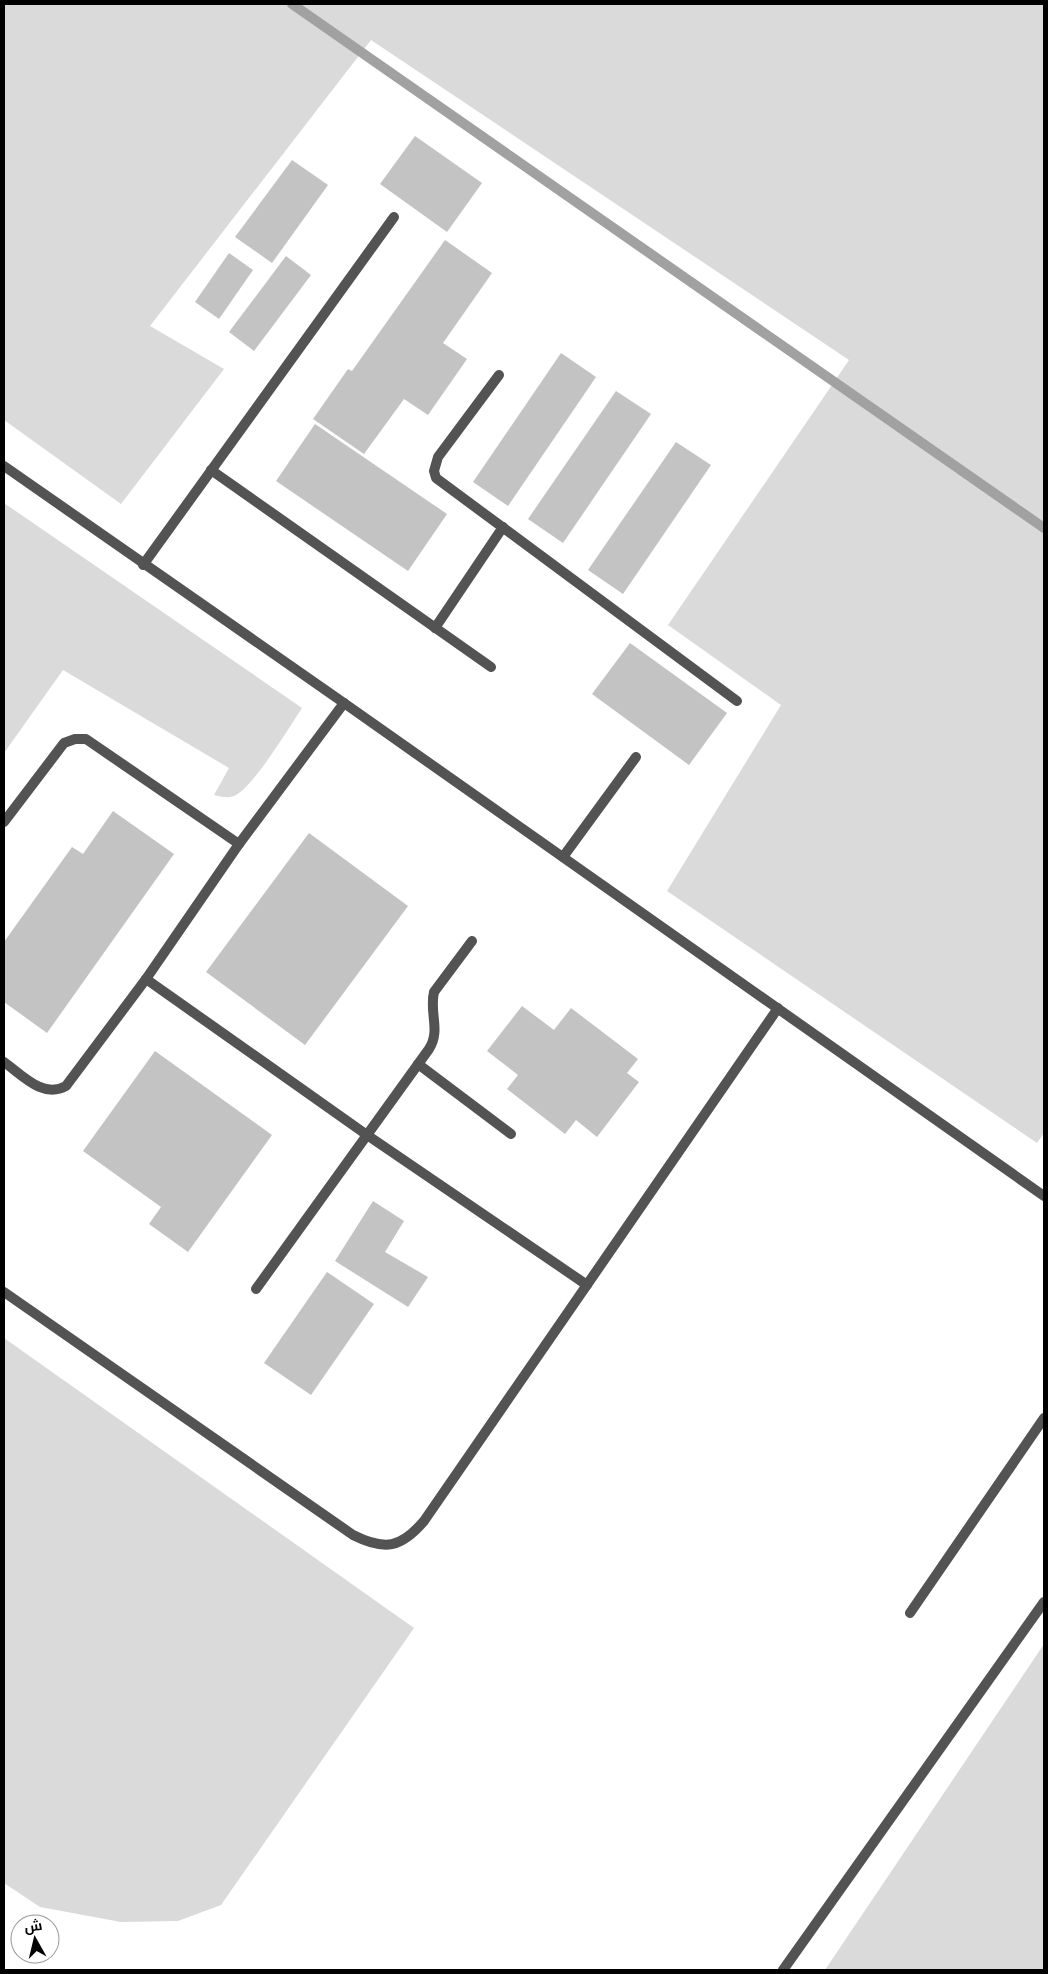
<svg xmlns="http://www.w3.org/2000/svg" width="1048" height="1974" viewBox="0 0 1048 1974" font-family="Arial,Cairo,sans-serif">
	<rect width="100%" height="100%" fill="#fff"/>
	<!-- green -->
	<g fill="#dadada">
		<path d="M4,4H1044V1133L1037,1143L667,891L781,705L668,625L849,360L371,40L150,326L224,369L121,504L4,420Z"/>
		<path d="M4,503L302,708C288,729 256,783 236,795C230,799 220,797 214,795L229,768L63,670L4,753Z"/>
		<path d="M4,1338L414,1628L221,1905L178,1921L121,1922L40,1907L4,1883Z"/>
		<path d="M1044,1644V1970H825Z"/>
	</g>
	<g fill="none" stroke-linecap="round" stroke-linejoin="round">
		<!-- stream -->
		<path stroke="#a1a1a1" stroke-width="10" d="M292,4L1044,528"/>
	</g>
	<!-- building -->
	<g fill="#c3c3c3">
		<path d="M415,136L482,183L447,232L380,184Z"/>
		<path d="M292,160L328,185L272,263L235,237Z"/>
		<path d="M445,240L492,273L443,343L467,359L428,415L404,399L364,454L313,419L348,369L352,371Z"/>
		<path d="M229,253L253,270L219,319L195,302Z"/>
		<path d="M286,256L311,275L254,351L229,332Z"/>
		<path d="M561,353L596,377L508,506L473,482Z"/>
		<path d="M616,391L651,414L563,543L528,519Z"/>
		<path d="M315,424L447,514L408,571L276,481Z"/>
		<path d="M676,442L711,465L623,594L588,570Z"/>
		<path d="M630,643L727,713L689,765L592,694Z"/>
		<path d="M113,811L174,854L47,1033L4,1002V942L72,847L83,854Z"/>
		<path d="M309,833L408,906L305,1045L206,972Z"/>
		<path d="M522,1006L554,1030L571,1008L638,1059L627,1073L639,1082L597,1137L576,1120L565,1134L507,1089L518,1075L487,1051Z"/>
		<path d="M155,1051L272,1135L188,1252L149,1224L161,1207L83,1151Z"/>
		<path d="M373,1201L404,1221L385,1252L428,1277L408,1307L335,1261Z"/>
		<path d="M327,1272L374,1304L311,1395L264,1363Z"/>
	</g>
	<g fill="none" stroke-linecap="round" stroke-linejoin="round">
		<!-- lane -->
		<g stroke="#535353" stroke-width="10">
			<path d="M499,375L438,457L434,471L436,478L737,701"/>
			<path d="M4,466L344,703L1044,1196"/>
			<path d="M211,470L491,667"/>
			<path d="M143,565L394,217"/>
			<path d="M435,628L503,527"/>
			<path d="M4,822L64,743L75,739H86L239,844"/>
			<path d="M563,857L636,757"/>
			<path d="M146,979L367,1135L587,1285"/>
			<path d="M4,1062C22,1075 43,1099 66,1086L146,979L239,844L344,703"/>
			<path d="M418,1064L511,1134"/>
			<path d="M256,1289L429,1049C441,1030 429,1013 434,992L472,941"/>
			<path d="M4,1292L353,1535C385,1551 401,1548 424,1521L778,1008"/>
			<path d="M910,1613L1044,1418"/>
			<path d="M783,1970L1044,1602"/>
		</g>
	</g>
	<!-- border -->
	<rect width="1048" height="1974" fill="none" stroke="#000000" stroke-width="10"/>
	<!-- north arrow -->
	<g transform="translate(35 1939) rotate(352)"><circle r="24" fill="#ffffff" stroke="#999999"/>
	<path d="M0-4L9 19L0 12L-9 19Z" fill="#000000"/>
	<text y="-8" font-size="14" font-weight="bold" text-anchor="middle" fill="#000000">ش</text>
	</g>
</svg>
